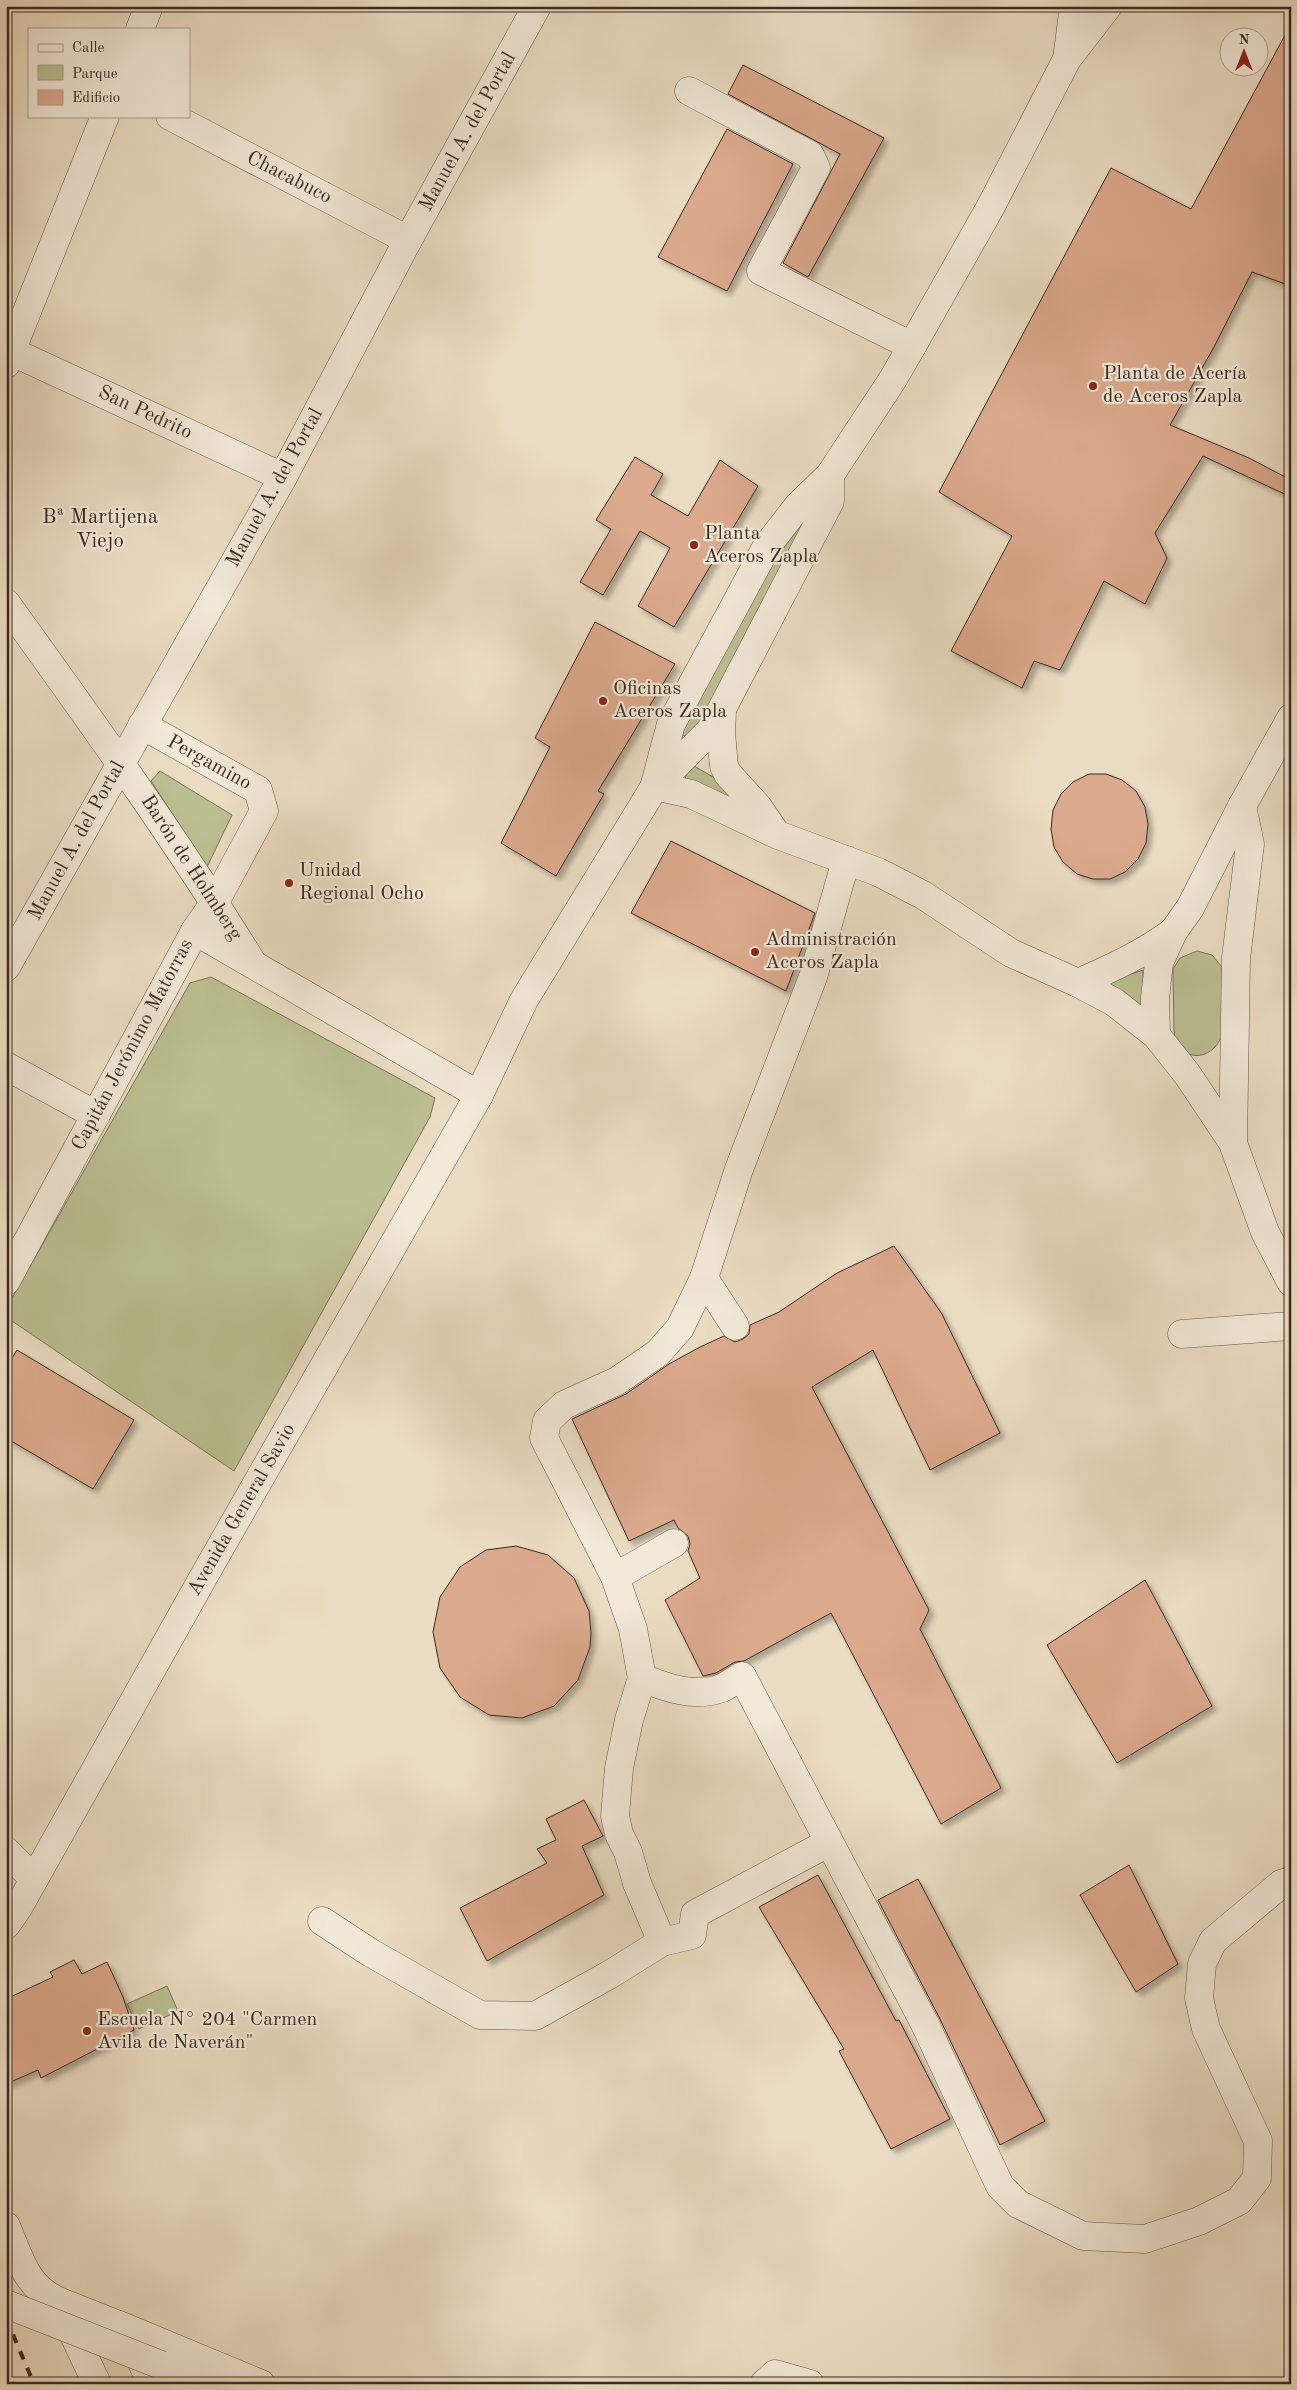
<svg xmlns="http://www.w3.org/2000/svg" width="1297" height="2390" viewBox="0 0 1297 2390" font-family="'Old Standard TT',serif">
	<defs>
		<filter id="shadow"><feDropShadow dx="4.5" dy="4.5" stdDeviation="2.5" flood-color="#0004"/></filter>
	</defs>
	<rect width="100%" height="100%" fill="#ebddc3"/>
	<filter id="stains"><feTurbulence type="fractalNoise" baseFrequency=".004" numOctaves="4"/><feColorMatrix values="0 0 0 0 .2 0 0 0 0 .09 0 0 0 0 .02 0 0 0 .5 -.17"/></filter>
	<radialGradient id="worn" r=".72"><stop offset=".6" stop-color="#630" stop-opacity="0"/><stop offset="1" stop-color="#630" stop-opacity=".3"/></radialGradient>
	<!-- green -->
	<g fill="#bbc092" stroke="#7b755a">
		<path d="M803,510L813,518L711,706L691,736L687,737L678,733Z"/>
		<path d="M694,766L720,781L745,804L685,780L686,775Z"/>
		<path d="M160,771L232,815L207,867L151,781Z"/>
		<path d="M1197,951L1212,955L1222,967V1035C1212,1064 1176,1062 1174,1031L1173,969L1180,958Z"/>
		<path d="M1143,970V1007L1108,982Z"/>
		<path d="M211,977L435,1098L430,1117L234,1471L6,1317V1309L190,983Z"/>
		<path d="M167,1986L178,2011L139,2029L127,2004Z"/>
	</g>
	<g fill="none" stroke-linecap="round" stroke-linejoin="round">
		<!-- stream -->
		<path stroke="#768080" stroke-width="6" d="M6,8L11,6"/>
	</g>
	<!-- building -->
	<g fill="#dba98c" stroke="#3b2a22" filter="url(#shadow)">
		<path d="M1291,24V286L1252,272L1214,347L1170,425L1249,458L1291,480V497L1203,456L1155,533L1167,558L1145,604L1104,581L1060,670L1034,661L1022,688L951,651L1012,536L939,492L1111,168L1191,209Z"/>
		<path d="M743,65L884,138L808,277L783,263L840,154L728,94Z"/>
		<path d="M727,129L793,164L727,291L658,257Z"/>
		<path d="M635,457L663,474L651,495L688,516L720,460L758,486L674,627L638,606L670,548L640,531L603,595L580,582L611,529L596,520Z"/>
		<path d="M595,622L675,664L598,791L604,794L556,876L501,843L550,747L535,738Z"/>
		<path d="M1089,774H1106L1122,780L1136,791L1145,807L1148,824L1146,843L1138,859L1125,872L1110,879H1093L1077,874L1063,862L1054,847L1051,829L1053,810L1061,794L1073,782Z"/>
		<path d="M671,841L815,913L786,991L631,913Z"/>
		<path d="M894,1246L942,1314L1000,1433L930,1470L873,1350L812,1387L929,1610L920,1629L1001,1788L941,1824L831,1613L744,1661L735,1662L716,1673L703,1676L665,1600L700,1578L688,1551L690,1544L688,1536L678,1528L674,1520L629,1541L572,1419L626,1394L669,1364L700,1347L724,1336L735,1342L743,1339L749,1334L750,1325L779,1312L837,1273Z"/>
		<path d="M17,1350L134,1420L93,1489L6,1438V1368Z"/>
		<path d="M516,1546L548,1555L574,1578L589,1611L591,1633L590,1647L578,1680L554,1706L522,1718L489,1715L460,1697L440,1668L433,1632L440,1597L460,1567L486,1550Z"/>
		<path d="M1145,1580L1212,1706L1117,1763L1047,1645Z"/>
		<path d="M584,1800L603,1836L582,1846L604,1895L487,1961L460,1908L547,1863L537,1849L556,1840L546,1819Z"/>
		<path d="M1129,1865L1178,1964L1136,1992L1080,1895Z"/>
		<path d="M818,1875L896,2021L899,2020L950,2119L891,2149L839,2051L844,2049L759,1907Z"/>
		<path d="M918,1879L1045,2121L1000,2145L939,2017L878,1900Z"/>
		<path d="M74,1960L82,1974L107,1962L123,1997L134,2030L41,2078L38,2070L6,2084V1999L53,1977L50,1972Z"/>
	</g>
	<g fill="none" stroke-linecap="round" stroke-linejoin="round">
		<!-- minor casing -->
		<g stroke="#67574a" stroke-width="29">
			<g id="minor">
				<path d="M140,29L149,6"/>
				<path d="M1068,58L1108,6"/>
				<path d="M170,116L408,240"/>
				<path d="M912,346L990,208L1067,59L1074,6"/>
				<path d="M6,349L283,477"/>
				<path d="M6,364L105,116"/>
				<path d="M6,603C91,721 176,839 253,964"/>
				<path d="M722,711L721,733L724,766L728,774L758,807L775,832"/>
				<path d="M655,784L671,724L767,546L798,506L830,475L893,379L912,346L761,271L816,168L810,155L689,91"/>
				<path d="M655,786L691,794L778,835L878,872L923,895L1011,953L1078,983C1112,968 1143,954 1173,932"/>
				<path d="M195,931L479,1095"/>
				<path d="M6,967L283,477L408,240L537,6"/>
				<path d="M1078,983L1114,1002L1156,1035L1187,1074L1233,1143L1265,1232L1291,1282"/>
				<path d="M1156,1035L1155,998L1159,963L1173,932L1190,908L1242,806L1291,718"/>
				<path d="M6,1066L96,1115"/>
				<path d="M1233,1143L1236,958L1250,844L1242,806"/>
				<path d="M6,1281L195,931L215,902L264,811L258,790L142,725"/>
				<path d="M735,1326L704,1278L739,1169L813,977L846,860"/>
				<path d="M1182,1334L1291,1326"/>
				<path d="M674,1543L615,1577L544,1438L547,1421L564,1405L617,1381L658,1353L680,1328L704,1278"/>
				<path d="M615,1577L633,1629L642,1678C667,1688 695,1698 722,1688C729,1685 736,1679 742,1676L925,2024L1000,2186L1018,2204L1083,2236L1145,2239L1199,2221L1239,2201L1257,2178L1258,2141L1206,2029L1199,1998L1202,1964L1213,1941L1281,1884L1291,1881"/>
				<path d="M642,1678L629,1720L619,1768L615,1816L619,1834L628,1852L637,1883L662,1942"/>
				<path d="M6,1851L33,1878"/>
				<path d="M322,1921L371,1953L480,2015L535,2016L609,1975L662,1942L692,1935L695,1914L828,1843"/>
				<path d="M6,1925L18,1908L204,1576L479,1095L524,1000L655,786L711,730L830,501V475"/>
				<path d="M6,2226C20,2258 25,2286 58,2301"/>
				<path d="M119,2325L261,2384"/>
				<path d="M161,2365L205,2384"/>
				<path d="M97,2384L58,2301L116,2324L135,2345L151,2384"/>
				<path d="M764,2384L775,2374L810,2384"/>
			</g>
		</g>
		<!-- minor -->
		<use href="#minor" stroke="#f2e9d8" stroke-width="28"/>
		<!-- rail -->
		<path stroke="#3b2a22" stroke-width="4" stroke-dasharray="9 9" stroke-linecap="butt" d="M6,2318L34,2384"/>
		<!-- minor-bridge casing -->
		<g stroke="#67574a" stroke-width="29" stroke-linecap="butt">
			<path id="minor-bridge" d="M6,2304L161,2365"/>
		</g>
		<!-- minor-bridge -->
		<use href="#minor-bridge" stroke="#f2e9d8" stroke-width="28"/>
	</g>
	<!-- markers -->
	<g fill="#8f2418" stroke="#f2e9d8" stroke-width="2">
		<circle cx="1093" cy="386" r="5"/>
		<circle cx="694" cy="545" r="5"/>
		<circle cx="603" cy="701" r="5"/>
		<circle cx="289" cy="883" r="5"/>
		<circle cx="755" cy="952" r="5"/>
		<circle cx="87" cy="2031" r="5"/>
	</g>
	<g text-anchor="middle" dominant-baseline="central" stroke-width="4.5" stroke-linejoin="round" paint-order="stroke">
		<!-- street labels -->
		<g font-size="20" fill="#3b2a22" stroke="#f2e9d8">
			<text transform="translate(468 132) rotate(-61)">Manuel A. del Portal</text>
			<text transform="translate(289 178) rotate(27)">Chacabuco</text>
			<text transform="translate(145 413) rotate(25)">San Pedrito</text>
			<text transform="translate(275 488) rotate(-61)">Manuel A. del Portal</text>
			<text transform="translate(209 763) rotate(29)">Pergamino</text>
			<text transform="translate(77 841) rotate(-61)">Manuel A. del Portal</text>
			<text transform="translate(191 868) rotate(57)">Barón de Holmberg</text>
			<text transform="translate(133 1045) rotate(-62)">Capitán Jerónimo Matorras</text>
			<text transform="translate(242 1510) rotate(-60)">Avenida General Savio</text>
		</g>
		<!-- poi labels -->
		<g font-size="20" fill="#3b2a22" stroke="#f2e9d8" text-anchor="start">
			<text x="1103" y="374">Planta de Acería<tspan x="1103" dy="23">de Aceros Zapla</tspan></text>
			<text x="704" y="534">Planta<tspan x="704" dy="23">Aceros Zapla</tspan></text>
			<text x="613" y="689">Oficinas<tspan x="613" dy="23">Aceros Zapla</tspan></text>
			<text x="299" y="871">Unidad<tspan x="299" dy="23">Regional Ocho</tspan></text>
			<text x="765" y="940">Administración<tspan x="765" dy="23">Aceros Zapla</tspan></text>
			<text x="97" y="2020">Escuela N° 204 "Carmen<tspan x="97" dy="23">Avila de Naverán"</tspan></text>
		</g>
		<!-- neighbourhood labels -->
		<g font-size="21" fill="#3b2a22" stroke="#f2e9d8">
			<text x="100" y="517">Bª Martijena<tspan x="100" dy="24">Viejo</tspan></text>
		</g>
	</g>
	<!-- margin -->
	<rect width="1297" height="2390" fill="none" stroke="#ebddc3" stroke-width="25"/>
	<rect x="8" y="8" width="1282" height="2375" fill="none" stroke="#3b2a22" stroke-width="2.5"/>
	<rect x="12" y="12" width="1272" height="2365" fill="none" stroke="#3b2a22"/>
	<!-- legend -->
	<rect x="28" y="28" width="162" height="90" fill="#f2e9d8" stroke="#a99d8f"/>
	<rect x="38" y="44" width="25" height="8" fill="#f2e9d8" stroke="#a99d8f"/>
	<text x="72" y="52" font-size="15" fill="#3b2a22">Calle</text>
	<rect x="38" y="65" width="25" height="15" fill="#bbc092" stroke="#a99d8f"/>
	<text x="72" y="78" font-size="15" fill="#3b2a22">Parque</text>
	<rect x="38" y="90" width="25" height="15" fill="#dba98c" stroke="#a99d8f"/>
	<text x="72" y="102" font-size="15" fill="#3b2a22">Edificio</text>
	<!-- north arrow -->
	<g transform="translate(1244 52)"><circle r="24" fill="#f2e9d8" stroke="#a99d8f"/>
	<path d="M0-4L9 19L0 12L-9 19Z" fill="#8f2418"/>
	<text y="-8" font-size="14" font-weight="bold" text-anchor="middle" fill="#3b2a22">N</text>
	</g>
	<rect width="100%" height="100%" filter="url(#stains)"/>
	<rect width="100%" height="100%" fill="url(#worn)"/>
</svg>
